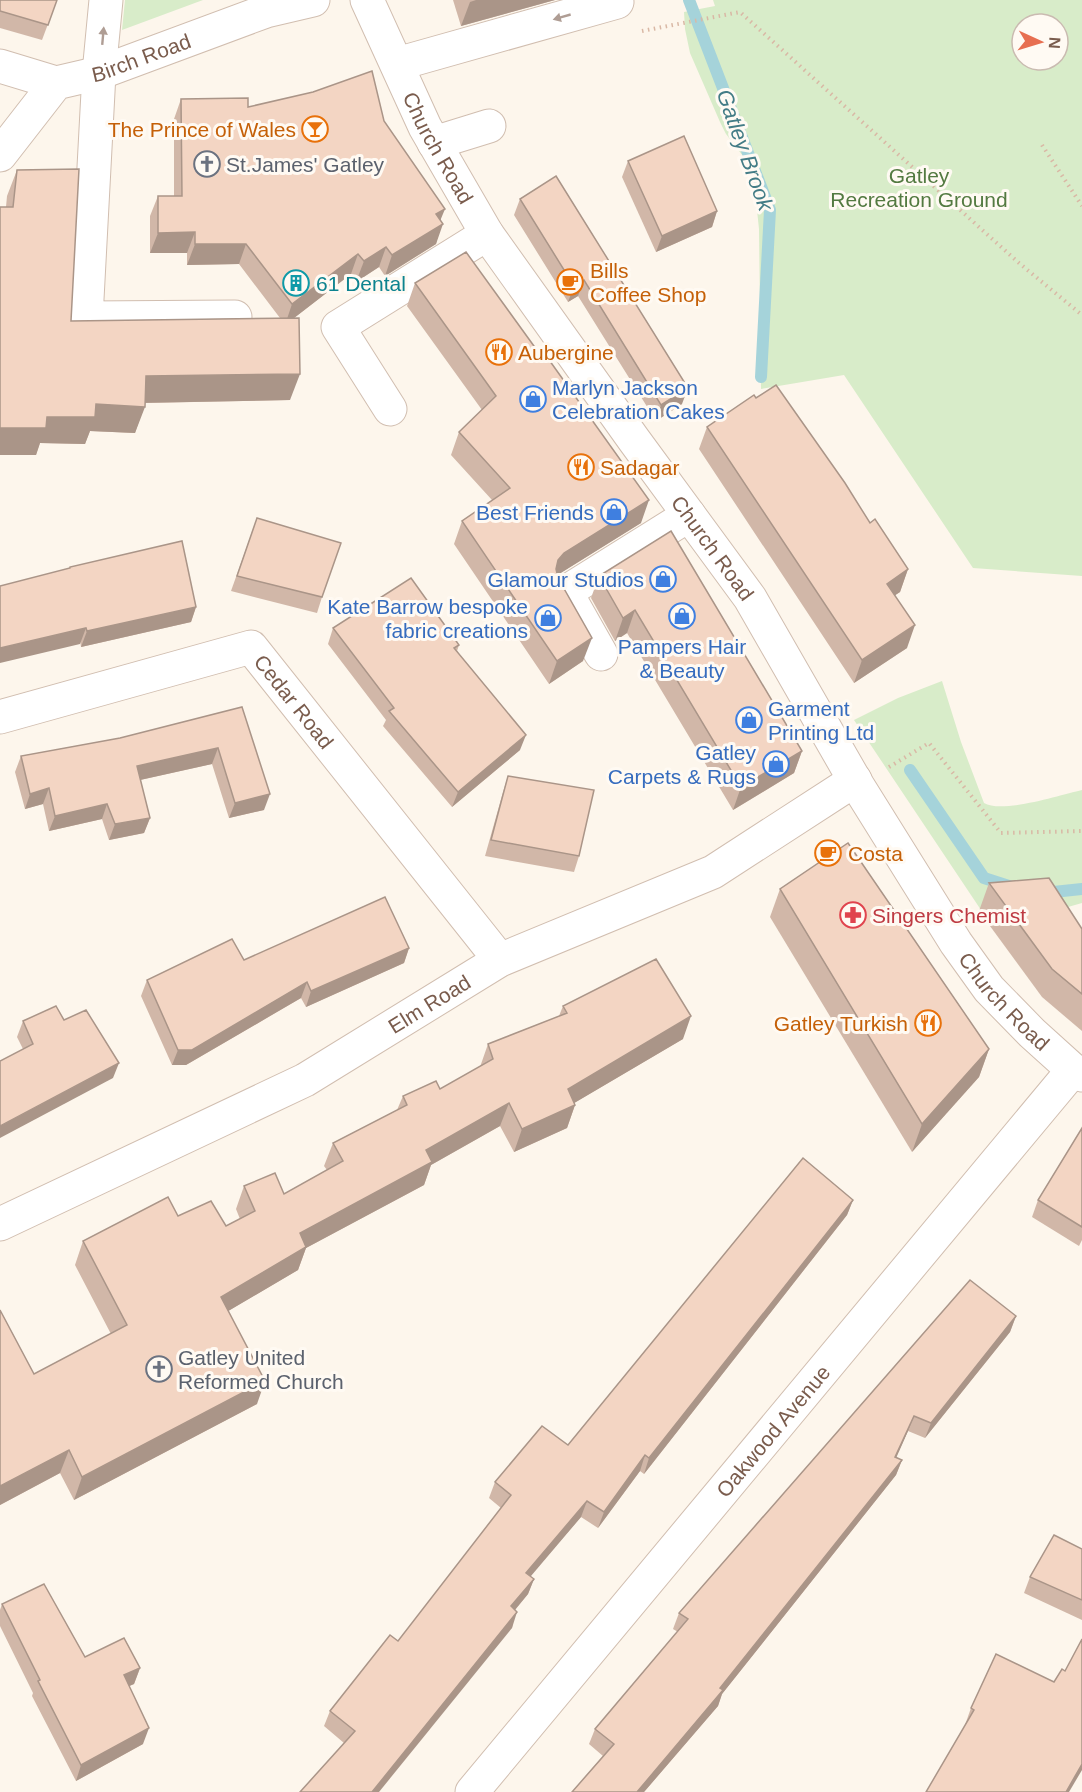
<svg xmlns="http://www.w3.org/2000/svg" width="1082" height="1792" viewBox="0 0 1082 1792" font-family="Helvetica,sans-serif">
	<rect width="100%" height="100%" fill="#fdf6ec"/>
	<!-- green -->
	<g fill="#d8ecc9" fill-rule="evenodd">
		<path d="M125,0H203L122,30Z"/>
		<path d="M713,0H1082V576L973,568L844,375L761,389L759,229L754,182L746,160L726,134L720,122L690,53L685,29L684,12L715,6ZM1022,24H1058V60H1022Z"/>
		<path d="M942,681L961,742L984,803C1002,814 1060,795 1082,790V903L1061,909L985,916L854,720L898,698Z"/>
	</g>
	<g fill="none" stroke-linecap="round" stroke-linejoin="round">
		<!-- stream -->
		<g stroke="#a5d3da" stroke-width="12">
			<path d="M689,0L770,210L761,377"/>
			<path d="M910,770L984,878L1012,887"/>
			<path d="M1044,893L1082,889"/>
		</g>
		<!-- minor casing -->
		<g stroke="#d1beb0" stroke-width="35">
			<g id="minor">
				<path d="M106,0L99,73L86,318L235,317"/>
				<path id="s1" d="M367,0L425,127L487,234L634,440L750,598L858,786L956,943L989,989L1032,1033L1073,1070L1082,1075"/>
				<path d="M397,64L617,2L616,0"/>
				<path d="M0,66L56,83"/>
				<path d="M434,143L489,126"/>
				<path id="s2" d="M0,155L56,83L99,73L266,11L313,0"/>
				<path d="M390,409L338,327L487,234"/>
				<path d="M601,654L566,592L689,515"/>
				<path id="s3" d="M0,717L251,647L500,960"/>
				<path id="s4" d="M0,1224L305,1080L500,960L713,872L855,780"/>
				<path id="s5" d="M472,1792L1073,1070"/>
			</g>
		</g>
		<!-- path -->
		<g stroke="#d9b8a5" stroke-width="4" stroke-dasharray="1.5 4.5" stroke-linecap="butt">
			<path d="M642,31L740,12L1019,263L1082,315"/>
			<path d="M1042,145L1082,206"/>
			<path d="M889,767L929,743L1001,833L1082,831"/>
		</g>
		<!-- minor -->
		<use href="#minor" stroke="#fff" stroke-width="33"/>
	</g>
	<!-- wall -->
	<g fill="#d1b7a8">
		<path d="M0,0H57L42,40L0,28Z"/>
		<path d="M453,0H555L461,26Z"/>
		<path d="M181,99L248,107L384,121L441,220L436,244L385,276L379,267L356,282L351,274L294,318L290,400L145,403L135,433L90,431L85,444L40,443L36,455H0V207H6L7,196L17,170L71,321L280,318L239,264L187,265V253H150V216L158,196H174V119Z"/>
		<path d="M628,161L717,211L712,227L656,252L622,177Z"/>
		<path d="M520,199L682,404L656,421L578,296L568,302L514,215Z"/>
		<path d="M415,283L641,523L557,575L583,661L549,684L454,544L462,521L492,500L451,455L459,432L482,410L407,306Z"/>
		<path d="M756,398L870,523L908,569L900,592L895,595L907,648L854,683L699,449L707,427Z"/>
		<path d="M257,518L322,597L317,613L231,591Z"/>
		<path d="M70,567L196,607L191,622L81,647L69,568Z"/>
		<path d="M599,576L802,751L794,773L733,810L627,633L615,641L591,598Z"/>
		<path d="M333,628L459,645L457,651L520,750L452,807L383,726L386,720L328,644Z"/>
		<path d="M242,707L264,810L229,818L212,764L140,780L150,818L144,833L109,840L102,819L49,831L43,804L25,809L15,772L21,756L120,738Z"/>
		<path d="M508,776L579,856L574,872L485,856L503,792Z"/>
		<path d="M989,883L1082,929V1031L1042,997L979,911Z"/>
		<path d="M780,889L989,1049L979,1077L912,1152L770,917Z"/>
		<path d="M409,948L404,963L306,1007L301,998L186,1065H172L141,996L147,980L244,960Z"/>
		<path d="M563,1006L683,1039L574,1103L575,1105L567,1128L514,1152L500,1126L431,1165L424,1185L306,1248L298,1270L228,1311L257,1404L74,1500L60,1473L0,1505V1310L34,1374L111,1334L75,1265L83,1241L178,1216L226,1226L240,1219L236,1209L244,1186L284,1194L327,1170L324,1166L333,1143L397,1110L403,1096L440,1089L480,1067L488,1044L559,1016Z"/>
		<path d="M64,1020L113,1078L23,1049L17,1037L23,1021Z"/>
		<path d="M1082,1128V1240L1079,1246L1032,1217L1038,1200Z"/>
		<path d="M853,1200L847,1215L644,1474L640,1471L598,1528L581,1517L530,1576L534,1579L528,1594L515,1610L512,1628L344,1743L324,1726L330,1711L398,1641L501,1508L489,1498L495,1482L568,1445Z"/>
		<path d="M1016,1316L1010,1332L925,1438L908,1431L896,1457L902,1460L896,1475L722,1694L718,1706L644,1792H572L603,1756L589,1744L595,1729L678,1632L673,1629L679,1613Z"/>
		<path d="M1082,1549V1620L1024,1593L1030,1577Z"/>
		<path d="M2,1604L85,1657L140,1668L134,1684L129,1686L143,1744L76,1781L32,1696L33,1693L0,1626V1610Z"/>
		<path d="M996,1654L1069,1792L965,1725L971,1708Z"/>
	</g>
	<!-- shaded-wall -->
	<g fill="#aa9588">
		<path d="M476,0H555L461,26L470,2Z"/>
		<path d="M445,209L438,226L443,224L436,244L385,276L392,255L436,214Z"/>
		<path d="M717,211L712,227L656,252L662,236Z"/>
		<path d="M195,232L187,253H150L158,233Z"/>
		<path d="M195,244H246L239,264L187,265Z"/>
		<path d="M386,247L379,267L356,282L364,261Z"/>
		<path d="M358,254L351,274L285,325L292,304Z"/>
		<path d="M584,280L578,296L568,302L574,286Z"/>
		<path d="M300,374L290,400L136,403L146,376Z"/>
		<path d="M688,388L682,404L656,421L661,405Z"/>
		<path d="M96,404L145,407L135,433L90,431L85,444L40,443L36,455H0V428Z"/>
		<path d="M649,500L641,523L556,576L550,582L558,560L564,553Z"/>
		<path d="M908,569L900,592L879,606L887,584Z"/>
		<path d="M196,607L191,622L81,647L87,631Z"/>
		<path d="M635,610L627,633L615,641L623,618Z"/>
		<path d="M915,625L907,648L854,683L862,660Z"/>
		<path d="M86,628L80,644L0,663V648Z"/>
		<path d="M592,638L583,661L549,684L557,661Z"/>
		<path d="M526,735L520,750L452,807L458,792Z"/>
		<path d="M218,748L212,764L131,782L137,766Z"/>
		<path d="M802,751L794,773L733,810L741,787Z"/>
		<path d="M49,788L43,804L25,809L30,794Z"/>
		<path d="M270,794L264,810L229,818L235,803Z"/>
		<path d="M107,804L102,819L49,831L55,816Z"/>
		<path d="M150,818L144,833L109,840L115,824Z"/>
		<path d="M409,948L404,963L306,1007L311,991Z"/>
		<path d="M307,982L301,998L186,1065H172L178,1050Z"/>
		<path d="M691,1016L683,1039L559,1112L575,1105L567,1128L514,1152L522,1129L568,1089Z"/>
		<path d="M989,1049L979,1077L912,1152L922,1124Z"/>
		<path d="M119,1063L113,1078L0,1138V1126Z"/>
		<path d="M509,1103L500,1126L431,1165L424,1185L306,1248L298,1270L213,1320L221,1297L300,1233L426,1150Z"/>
		<path d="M853,1200L847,1215L644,1474L649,1458Z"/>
		<path d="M1016,1316L1010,1332L925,1438L931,1423Z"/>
		<path d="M265,1381L257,1404L74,1500L82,1477Z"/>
		<path d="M914,1416L908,1431L890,1472L895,1457Z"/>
		<path d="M69,1450L60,1473L0,1505V1486Z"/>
		<path d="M645,1455L640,1471L598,1528L604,1512Z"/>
		<path d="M902,1460L896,1475L722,1694L718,1706L644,1792H637Z"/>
		<path d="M587,1501L581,1517L520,1589L526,1573Z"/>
		<path d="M534,1579L528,1594L505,1622L511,1606Z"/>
		<path d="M517,1612L512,1628L379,1792H372Z"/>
		<path d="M140,1668L134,1684L118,1691L124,1675Z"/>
		<path d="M149,1728L143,1744L76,1781L81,1765Z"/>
		<path d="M1082,1764V1770L1069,1792H1066Z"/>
	</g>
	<!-- building -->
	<g fill="#f3d5c3" stroke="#aa9588" stroke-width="1.5">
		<path d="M0,0H57L48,25L0,11Z"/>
		<path d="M372,71L384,121L445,209L436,214L443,224L392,255L386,247L364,261L358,254L292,304L246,244H195V232L158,233V196H182L181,99L248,98V107L313,92Z"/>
		<path d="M684,136L717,211L662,236L628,161Z"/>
		<path d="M79,169L71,321L299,318L300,374L146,376L145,407L96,404L95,417H47L46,428H0V207H13L17,170Z"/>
		<path d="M556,176L688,388L661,405L584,280L574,286L520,199Z"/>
		<path d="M466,252L539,353L542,350L649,500L564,553L558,560L556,569L558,578L592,638L557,661L462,521L510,488L459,432L496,396L415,283Z"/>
		<path d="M776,385L845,483L870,523L875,519L908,569L887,584L915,625L862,660L707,427L754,395L756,398Z"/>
		<path d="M257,518L341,543L322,597L237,576Z"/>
		<path d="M671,531L802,751L741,787L635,610L623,618L599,576Z"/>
		<path d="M182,541L196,607L87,631L86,628L0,648V586L70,568V567Z"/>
		<path d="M411,578L459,645L454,648L526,735L458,792L389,711L394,708L333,628Z"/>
		<path d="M242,707L270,794L235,803L218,748L137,766L150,818L115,824L107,804L55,816L49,788L30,794L21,756L120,738Z"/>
		<path d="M508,776L594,790L579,856L491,840Z"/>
		<path d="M848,843L989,1049L922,1124L780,889Z"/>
		<path d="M1049,878L1082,929V994L1052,969L989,883Z"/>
		<path d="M385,897L409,948L311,991L307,982L192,1050H178L147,980L232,939L244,960Z"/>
		<path d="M656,959L691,1016L568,1089L575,1105L522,1129L509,1103L426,1150L432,1162L300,1233L306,1247L221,1297L265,1381L82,1477L69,1450L0,1486V1310L34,1374L127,1325L83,1241L168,1197L178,1216L211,1201L226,1226L255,1211L244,1186L275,1173L284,1194L343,1161L333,1143L407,1105L403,1096L436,1081L440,1089L493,1059L488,1044L567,1013L563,1006Z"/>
		<path d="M56,1006L64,1020L86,1010L119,1063L0,1126V1061L33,1044L23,1021Z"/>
		<path d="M1082,1128V1227L1038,1200Z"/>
		<path d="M803,1158L853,1200L649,1458L645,1455L604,1512L587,1501L526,1573L534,1579L511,1606L517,1612L372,1792H300L355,1731L330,1711L390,1635L398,1641L511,1495L495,1482L542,1426L568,1445Z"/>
		<path d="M970,1280L1016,1316L931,1423L914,1416L895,1457L902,1460L720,1688L723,1690L637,1792H572L614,1744L595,1729L688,1619L679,1613Z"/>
		<path d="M1054,1535L1082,1549V1600L1030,1577Z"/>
		<path d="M44,1584L85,1657L124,1638L140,1668L124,1675L149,1728L81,1765L38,1681L40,1680L2,1604Z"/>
		<path d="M1082,1639V1764L1066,1792H926L974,1710L971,1708L996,1654L1054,1682L1062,1669L1065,1671Z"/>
	</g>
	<!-- one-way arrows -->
	<defs><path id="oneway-solid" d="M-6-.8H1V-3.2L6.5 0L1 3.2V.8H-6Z" transform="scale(1.5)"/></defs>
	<g fill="#af9d94">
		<use href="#oneway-solid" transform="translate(562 17) rotate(164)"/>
		<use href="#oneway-solid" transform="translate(103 36) rotate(-85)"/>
	</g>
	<!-- icons -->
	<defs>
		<g id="bar-ring" transform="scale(1.35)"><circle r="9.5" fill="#fffaf3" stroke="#e8710a" stroke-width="1.5"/><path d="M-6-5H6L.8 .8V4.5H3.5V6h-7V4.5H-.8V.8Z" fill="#e8710a"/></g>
		<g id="church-ring" transform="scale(1.35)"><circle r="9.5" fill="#fffaf3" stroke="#6b7280" stroke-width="1.5"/><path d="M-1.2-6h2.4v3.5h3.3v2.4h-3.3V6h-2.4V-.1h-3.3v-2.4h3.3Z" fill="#6b7280"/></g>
		<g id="cafe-ring" transform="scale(1.35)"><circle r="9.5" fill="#fffaf3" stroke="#e8710a" stroke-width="1.5"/><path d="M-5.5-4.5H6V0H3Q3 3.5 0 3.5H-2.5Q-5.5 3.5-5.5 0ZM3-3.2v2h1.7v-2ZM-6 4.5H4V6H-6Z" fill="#e8710a"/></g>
		<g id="building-ring" transform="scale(1.35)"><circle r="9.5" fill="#fffaf3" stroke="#0f9aa8" stroke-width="1.5"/><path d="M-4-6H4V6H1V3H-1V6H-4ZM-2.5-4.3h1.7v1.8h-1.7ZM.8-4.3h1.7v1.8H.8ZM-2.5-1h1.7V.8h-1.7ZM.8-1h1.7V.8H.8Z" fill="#0f9aa8"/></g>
		<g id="restaurant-ring" transform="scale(1.35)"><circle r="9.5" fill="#fffaf3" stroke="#e8710a" stroke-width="1.5"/><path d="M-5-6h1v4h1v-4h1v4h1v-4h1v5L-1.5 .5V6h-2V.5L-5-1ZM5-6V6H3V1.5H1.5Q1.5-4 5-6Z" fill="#e8710a"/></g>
		<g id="shop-ring" transform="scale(1.35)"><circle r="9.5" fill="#fffaf3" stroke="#3f7fe0" stroke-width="1.5"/><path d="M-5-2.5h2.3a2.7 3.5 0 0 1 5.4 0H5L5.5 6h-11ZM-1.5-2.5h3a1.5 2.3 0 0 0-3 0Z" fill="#3f7fe0"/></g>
		<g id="pharmacy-ring" transform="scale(1.35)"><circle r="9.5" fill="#fffaf3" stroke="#e0444e" stroke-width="1.5"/><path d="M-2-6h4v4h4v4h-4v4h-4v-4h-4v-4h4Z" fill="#e0444e"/></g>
	</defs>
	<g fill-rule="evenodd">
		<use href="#bar-ring" x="315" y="129"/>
		<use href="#church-ring" x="207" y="164"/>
		<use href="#cafe-ring" x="570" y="282"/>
		<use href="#building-ring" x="296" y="283"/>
		<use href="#restaurant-ring" x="499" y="352"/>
		<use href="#shop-ring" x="533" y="399"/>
		<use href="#restaurant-ring" x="581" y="467"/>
		<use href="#shop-ring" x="614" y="512"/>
		<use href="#shop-ring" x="663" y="579"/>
		<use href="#shop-ring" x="682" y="616"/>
		<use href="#shop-ring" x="548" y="618"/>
		<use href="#shop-ring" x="749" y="720"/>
		<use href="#shop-ring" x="776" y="764"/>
		<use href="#cafe-ring" x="828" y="853"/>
		<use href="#pharmacy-ring" x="853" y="915"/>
		<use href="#restaurant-ring" x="928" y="1023"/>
		<use href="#church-ring" x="159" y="1369"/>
	</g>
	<g text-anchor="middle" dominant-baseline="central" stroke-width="6" stroke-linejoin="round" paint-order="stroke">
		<!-- street labels -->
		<g font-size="21" fill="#7a5c4d" stroke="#fffaf3">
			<text stroke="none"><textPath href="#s2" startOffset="180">Birch Road</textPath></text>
			<text stroke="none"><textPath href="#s1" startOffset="164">Church Road</textPath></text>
			<text stroke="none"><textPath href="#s1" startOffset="650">Church Road</textPath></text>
			<text stroke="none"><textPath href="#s3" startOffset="330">Cedar Road</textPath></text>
			<text stroke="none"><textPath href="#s1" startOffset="1190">Church Road</textPath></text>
			<text stroke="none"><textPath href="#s4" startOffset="483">Elm Road</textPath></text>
			<text stroke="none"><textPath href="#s5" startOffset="470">Oakwood Avenue</textPath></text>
		</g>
		<!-- food labels -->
		<g font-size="21" fill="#c56008" stroke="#fffaf3" text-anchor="start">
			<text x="296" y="129" text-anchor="end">The Prince of Wales</text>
			<text x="590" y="270">Bills<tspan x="590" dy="24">Coffee Shop</tspan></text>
			<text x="518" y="352">Aubergine</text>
			<text x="600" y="467">Sadagar</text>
			<text x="848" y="853">Costa</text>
			<text x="908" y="1023" text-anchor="end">Gatley Turkish</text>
		</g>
		<!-- worship labels -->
		<g font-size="21" fill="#5b616d" stroke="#fffaf3" text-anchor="start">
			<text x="226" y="164">St.James' Gatley</text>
			<text x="178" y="1357">Gatley United<tspan x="178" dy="24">Reformed Church</tspan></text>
		</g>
		<!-- park labels -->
		<g font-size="21" fill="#537a41" stroke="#fffaf3">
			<text x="919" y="175">Gatley<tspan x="919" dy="24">Recreation Ground</tspan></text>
		</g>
		<!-- culture labels -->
		<g font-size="21" fill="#0d838f" stroke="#fffaf3" text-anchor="start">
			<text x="316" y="283">61 Dental</text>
		</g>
		<!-- shop labels -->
		<g font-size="21" fill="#366cbe" stroke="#fffaf3" text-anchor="end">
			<text x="552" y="387" text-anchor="start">Marlyn Jackson<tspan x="552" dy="24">Celebration Cakes</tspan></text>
			<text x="594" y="512">Best Friends</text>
			<text x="644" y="579">Glamour Studios</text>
			<text x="528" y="606">Kate Barrow bespoke<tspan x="528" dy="24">fabric creations</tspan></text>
			<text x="682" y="646" text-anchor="middle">Pampers Hair<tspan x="682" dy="24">&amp; Beauty</tspan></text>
			<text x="768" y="708" text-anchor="start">Garment<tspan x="768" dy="24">Printing Ltd</tspan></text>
			<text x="756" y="752">Gatley<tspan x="756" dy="24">Carpets &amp; Rugs</tspan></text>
		</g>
		<!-- health labels -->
		<g font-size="21" fill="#be3a42" stroke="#fffaf3" text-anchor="start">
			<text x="872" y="915">Singers Chemist</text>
		</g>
		<!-- water labels -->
		<g font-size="22" font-style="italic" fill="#437c86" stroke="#fffaf3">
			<text transform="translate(745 150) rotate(70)">Gatley Brook</text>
		</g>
	</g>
	<!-- north arrow -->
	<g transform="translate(1040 42) rotate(94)"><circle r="28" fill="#fffaf3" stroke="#cabbb1" stroke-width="1.5"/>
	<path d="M0-4.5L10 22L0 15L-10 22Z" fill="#e76f51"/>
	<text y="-9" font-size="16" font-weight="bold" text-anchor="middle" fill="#7a5c4d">N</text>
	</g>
</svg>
